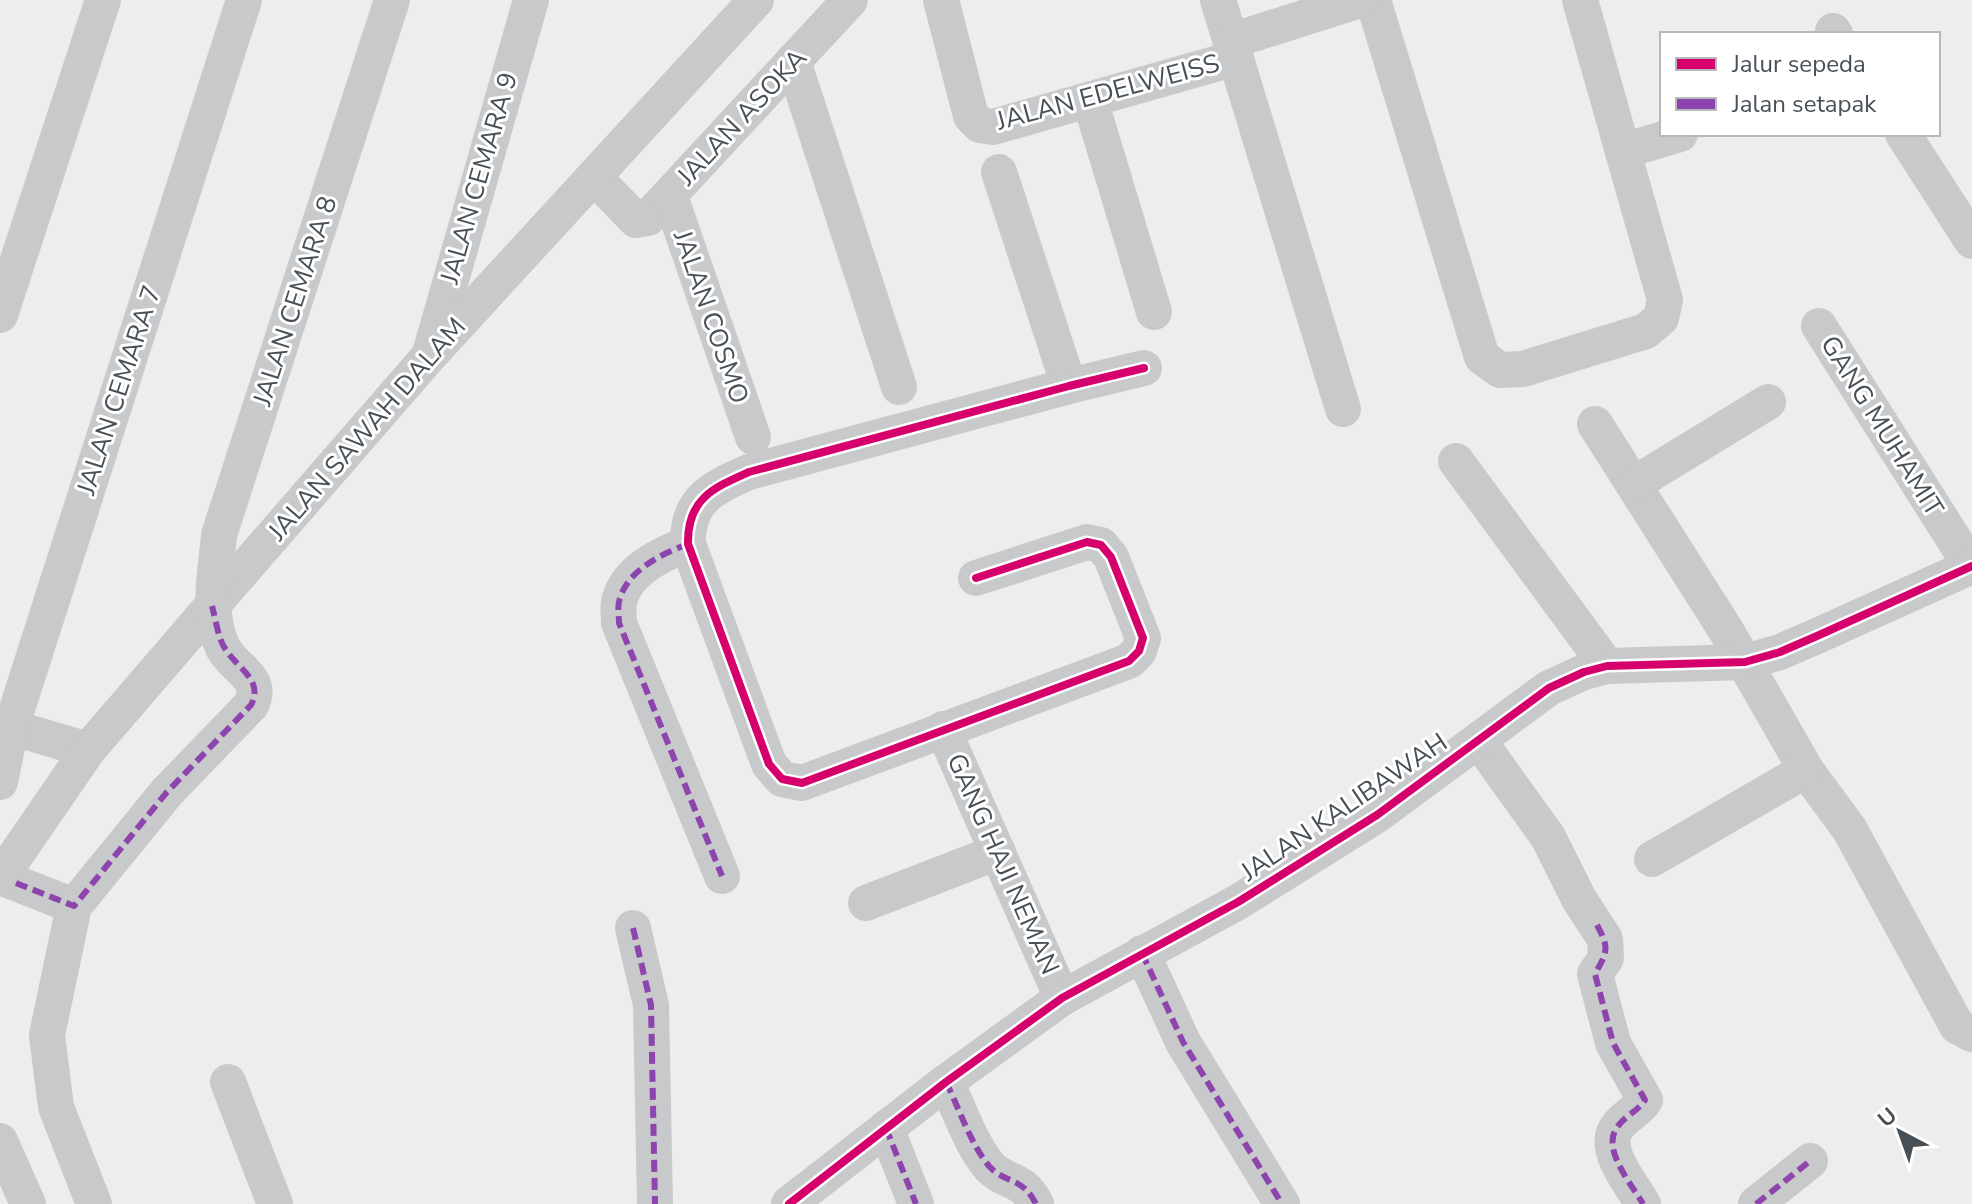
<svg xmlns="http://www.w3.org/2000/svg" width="1972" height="1204" viewBox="0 0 1972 1204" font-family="'Nunito Sans',sans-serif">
	<rect width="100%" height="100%" fill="#eeeded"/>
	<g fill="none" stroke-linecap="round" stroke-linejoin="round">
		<!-- minor -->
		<g stroke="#c8c9cb" stroke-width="36">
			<path d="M941,0L971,116L980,125L993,127L1236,58"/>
			<path d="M1218,0L1343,409"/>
			<path d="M1373,0L1482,357L1500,370L1523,369L1646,331L1661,318L1665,300L1580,0"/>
			<path d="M1833,31L1835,34"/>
			<path d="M1231,41L1360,0"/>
			<path d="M793,61L899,387"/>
			<path d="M1090,100L1154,312"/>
			<path d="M1903,134L1972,241"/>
			<path d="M1623,151L1680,134"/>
			<path d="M999,172L1069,386"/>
			<path d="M595,178L636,220L648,218L850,0"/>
			<path d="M670,196L753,437"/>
			<path d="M0,315L103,0"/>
			<path d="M1819,326L1972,568"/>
			<path d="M431,350L531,0"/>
			<path d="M1595,424L1727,632L1806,770L1850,830L1957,1026L1972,1034"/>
			<path d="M1456,461L1607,666"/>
			<path d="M1634,484L1768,402"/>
			<path d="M688,544C662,554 629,569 620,598C617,606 619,615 619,623L722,876"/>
			<path d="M976,578L1087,542L1101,545L1111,557L1143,638L1139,651L1129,661L802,783L782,779L769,764L688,544C687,499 713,488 749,472L1069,386L1144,368"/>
			<path d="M0,724L88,750"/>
			<path d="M943,729L1062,998"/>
			<path d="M1479,741L1548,837L1579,899L1605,939L1606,958L1595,974L1613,1043L1645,1100C1638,1111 1625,1116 1618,1126C1600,1148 1631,1183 1643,1204"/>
			<path d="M0,782L11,728L244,0"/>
			<path d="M1652,859L1806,770"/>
			<path d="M0,877L74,906"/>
			<path d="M0,878L88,750L212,606L429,356L756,0"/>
			<path d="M866,903L998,852"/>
			<path d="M633,928L651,1005L655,1204"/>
			<path d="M1142,953L1183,1042L1282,1204"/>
			<path d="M228,1082L275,1204"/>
			<path d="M946,1082C959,1108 970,1143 989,1166C1005,1184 1022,1176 1036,1204"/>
			<path d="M886,1128L916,1204"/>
			<path d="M0,1141L28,1204"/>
			<path d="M94,1204L56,1107L47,1035L74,906L167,792L251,705C265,678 234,669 223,648C206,613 216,571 219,535L392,0"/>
			<path d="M789,1204L946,1082L1062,998L1238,902L1377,815L1549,688L1584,672L1607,666L1745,662L1780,652L1817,636L1972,566"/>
			<path d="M1756,1204L1810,1161"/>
		</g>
		<!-- quiet -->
		<g stroke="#8e44ad" stroke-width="6" stroke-dasharray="12 6" stroke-linecap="butt">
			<path d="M688,544C662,554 629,569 620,598C617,606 619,615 619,623L722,876"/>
			<path d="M16,883L74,906L167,792L251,705C264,680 238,669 226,650C218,639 216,620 212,606"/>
			<path d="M1597,925C1610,949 1607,952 1595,974L1613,1043L1645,1100C1638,1111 1625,1116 1618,1126C1600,1148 1631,1183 1643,1204"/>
			<path d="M633,928L651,1005L655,1204"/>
			<path d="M1142,953L1183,1042L1282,1204"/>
			<path d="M946,1082C959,1108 970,1143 989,1166C1005,1184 1022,1176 1036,1204"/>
			<path d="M886,1128L916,1204"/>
			<path d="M1756,1204L1810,1161"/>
		</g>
		<!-- cycleway casing -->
		<g stroke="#fff" stroke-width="13">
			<g id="cycleway">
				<path d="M976,578L1087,542L1101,545L1111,557L1143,638L1139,651L1129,661L802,783L782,779L769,764L688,544C687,499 713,488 749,472L1069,386L1144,368"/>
				<path d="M789,1204L946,1082L1062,998L1238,902L1377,815L1549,688L1584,672L1607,666L1745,662L1780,652L1817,636L1972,566"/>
			</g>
		</g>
		<!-- cycleway -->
		<use href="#cycleway" stroke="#d6006c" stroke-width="8"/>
	</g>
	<g text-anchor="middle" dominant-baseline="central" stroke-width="6" stroke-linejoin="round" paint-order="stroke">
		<!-- street labels -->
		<g font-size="26" fill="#474f57" stroke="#fff">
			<text transform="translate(1108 92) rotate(-15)">JALAN EDELWEISS</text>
			<text transform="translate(742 117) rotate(-47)">JALAN ASOKA</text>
			<text transform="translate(479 178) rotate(-74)">JALAN CEMARA 9</text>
			<text transform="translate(295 301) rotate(-72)">JALAN CEMARA 8</text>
			<text transform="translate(711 317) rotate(71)">JALAN COSMO</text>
			<text transform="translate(119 390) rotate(-72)">JALAN CEMARA 7</text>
			<text transform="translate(1882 426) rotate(58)">GANG MUHAMIT</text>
			<text transform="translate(367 429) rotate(-49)">JALAN SAWAH DALAM</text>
			<text transform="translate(1344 807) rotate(-34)">JALAN KALIBAWAH</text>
			<text transform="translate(1003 864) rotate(66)">GANG HAJI NEMAN</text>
		</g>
	</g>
	<!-- legend -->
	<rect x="1660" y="32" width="280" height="104" fill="#ffffff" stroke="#b5b9bc" stroke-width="2"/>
	<rect x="1676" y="58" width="40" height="12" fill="#d6006c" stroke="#b5b9bc" stroke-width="2"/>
	<text x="1732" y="72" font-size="24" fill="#474f57">Jalur sepeda</text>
	<rect x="1676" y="98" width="40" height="12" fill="#8e44ad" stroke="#b5b9bc" stroke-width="2"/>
	<text x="1732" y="112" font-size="24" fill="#474f57">Jalan setapak</text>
	<!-- north arrow -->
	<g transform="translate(1900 1132) rotate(319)" stroke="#ffffff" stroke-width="6" paint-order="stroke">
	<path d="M0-6L14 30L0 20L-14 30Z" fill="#474f57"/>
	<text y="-12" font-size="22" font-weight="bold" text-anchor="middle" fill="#474f57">U</text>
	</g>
</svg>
